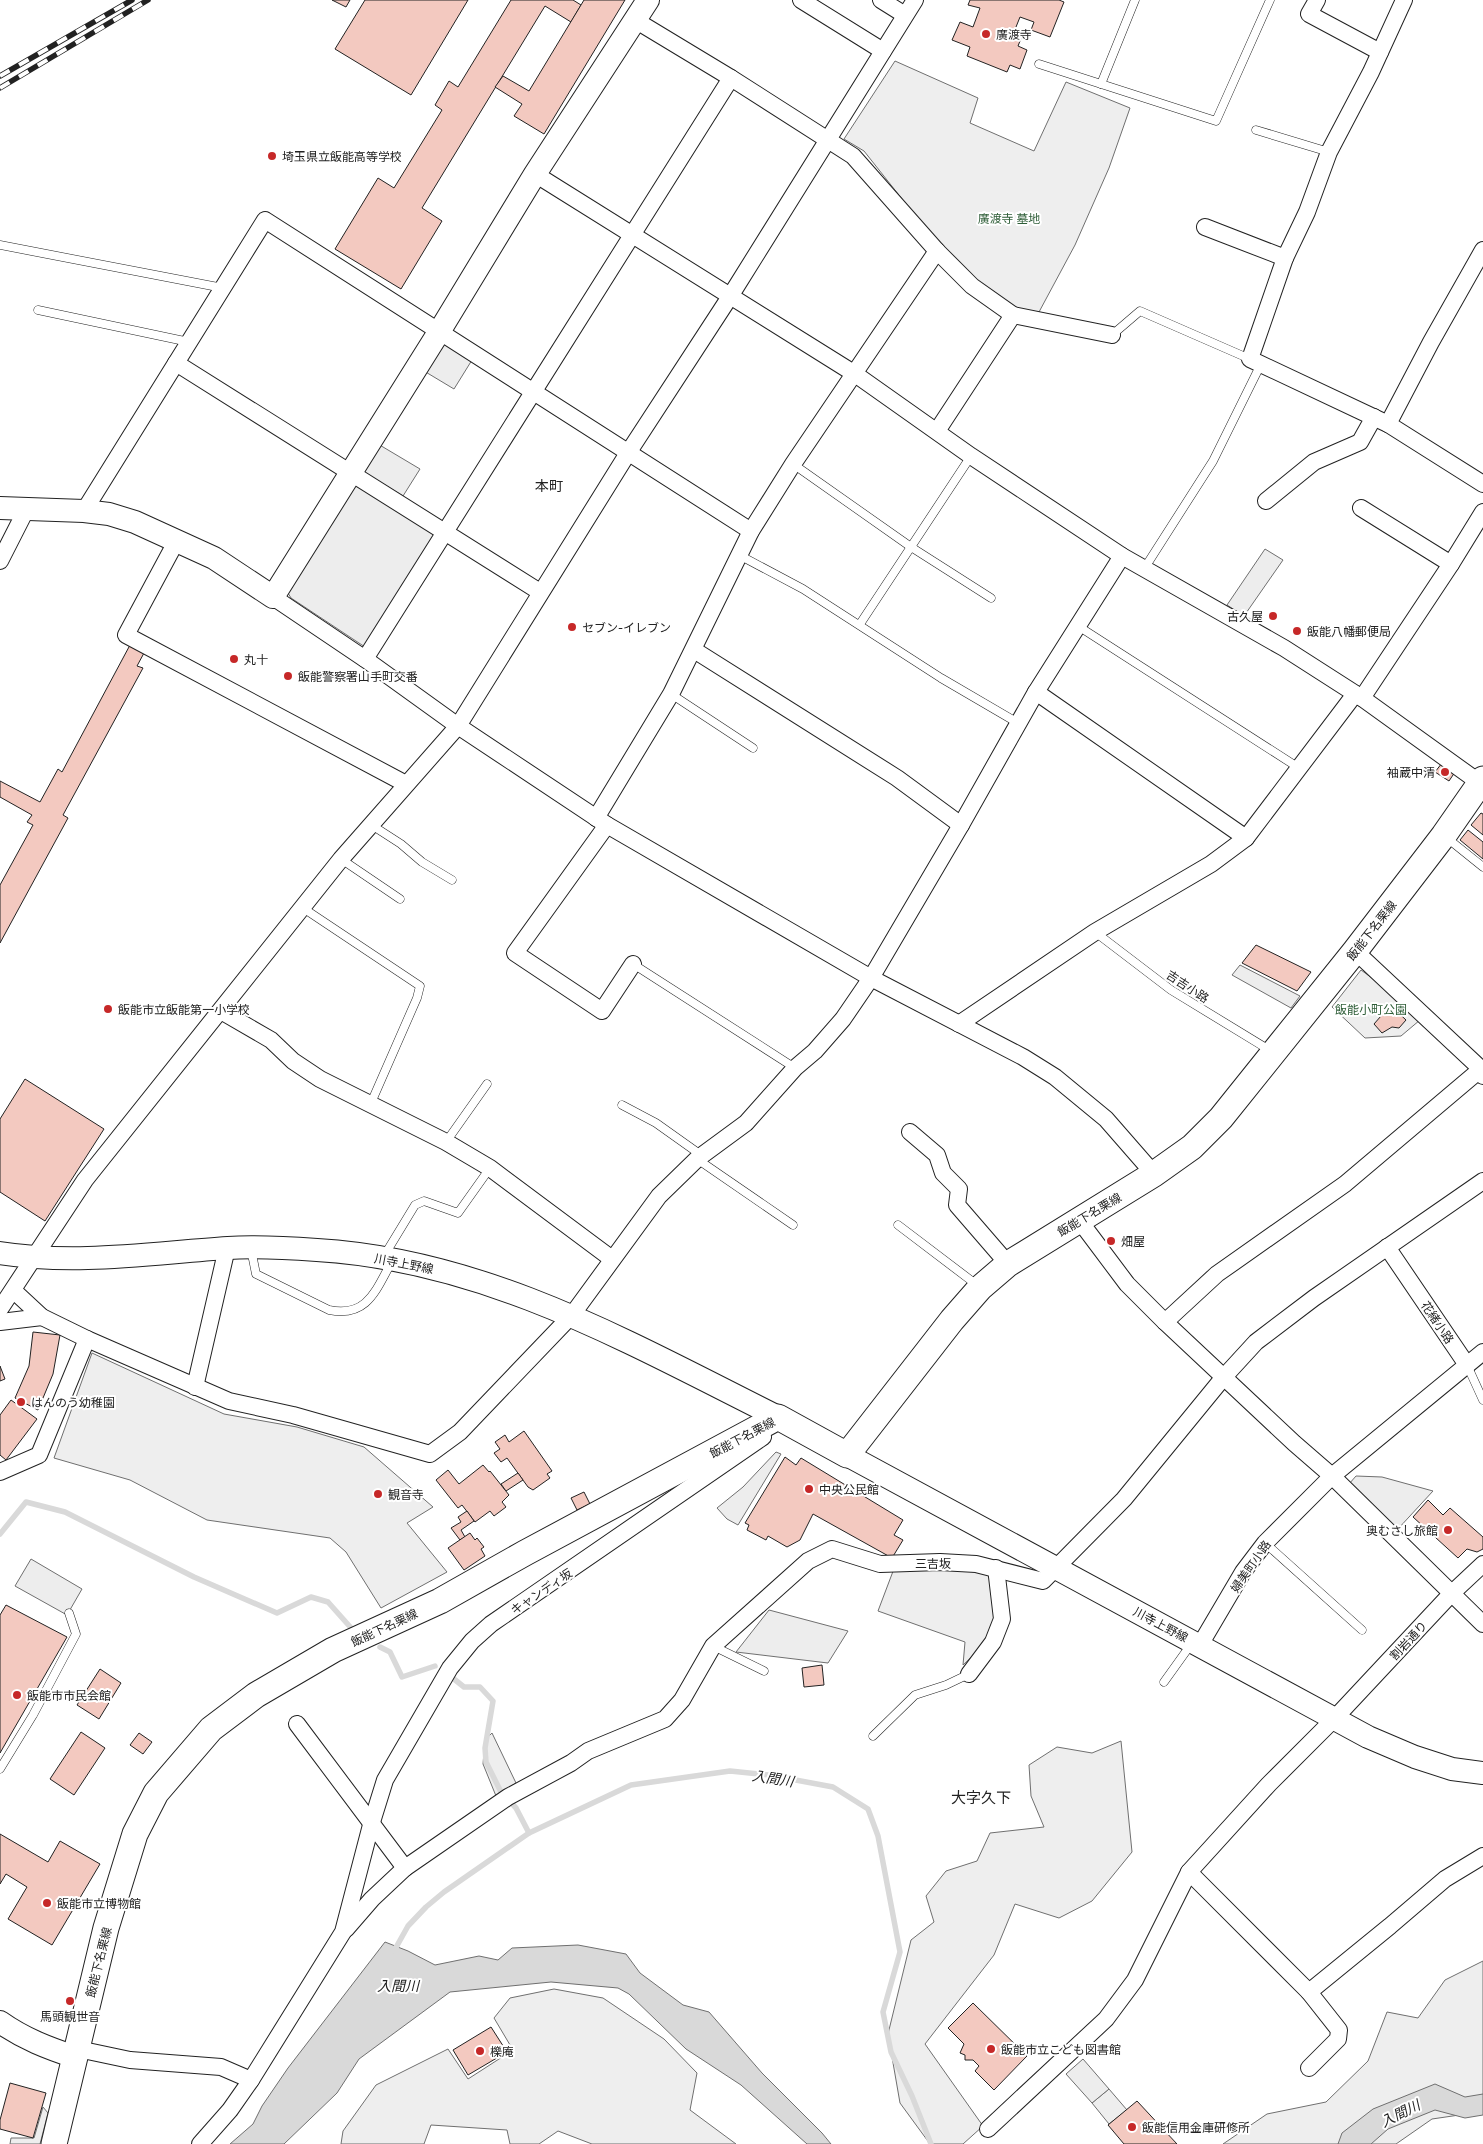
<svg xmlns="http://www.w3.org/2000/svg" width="1483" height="2144" viewBox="0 0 1483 2144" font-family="Commissioner,'Noto Sans JP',sans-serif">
	<rect width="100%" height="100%" fill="#fff"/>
	<!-- green -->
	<g fill="#eee" stroke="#6f6f6f">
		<path d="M895,61L978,98L970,123L1034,151L1066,82L1130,108L1109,168L1075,245L1039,312L1009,308L972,281L910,209L864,151L844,139Z"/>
		<path d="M1361,970L1391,992L1420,1020L1401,1036L1365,1038L1332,1007Z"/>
		<path d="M92,1353L224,1414L297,1427L364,1447L433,1507L407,1523L447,1572L381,1608L346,1552L330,1538L207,1520L130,1480L54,1458Z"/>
		<path d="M895,1566L988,1571L997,1618L979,1650L963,1665L965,1642L878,1611Z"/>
		<path d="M492,1733L516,1783L496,1796L483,1764L485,1740Z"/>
		<path d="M1121,1741L1132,1852L1092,1901L1059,1918L1015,1904L994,1955L925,2044L983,2126L963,2144H930L900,2103L888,2034L911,1940L934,1922L926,1896L946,1871L977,1861L990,1833L1044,1827L1031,1796L1029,1765L1057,1747L1092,1753Z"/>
		<path d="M1483,1961V2108L1473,2113L1432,2119L1396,2144H1223L1267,2114L1326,2102L1368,2061L1387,2012L1418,2018L1445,1980Z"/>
		<path d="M554,1989L603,1998L664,2039L697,2073L690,2110L736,2144H592L558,2131L539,2144H510L507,2130L431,2125L424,2144H341L343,2131L376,2085L448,2049L468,2079L513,2050L494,2018L510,1998Z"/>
		<path d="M1109,2089L1127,2110L1109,2124L1092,2103Z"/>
		<path d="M43,2107L48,2113L40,2144H10L11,2138H34Z"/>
	</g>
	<!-- parking -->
	<g fill="#ededed" stroke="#6f6f6f">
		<path d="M443,341L472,360L454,389L424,371Z"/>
		<path d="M378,444L420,469L403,496L362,471Z"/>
		<path d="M355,481L438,533L365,647L291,598L288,593Z"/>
		<path d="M1265,549L1283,560L1244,616L1227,605Z"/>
		<path d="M1240,965L1300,996L1291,1008L1232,975Z"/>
		<path d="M776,1452L781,1454L738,1525L727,1519L717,1508L743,1487Z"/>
		<path d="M1356,1476L1382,1477L1433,1491L1397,1530L1349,1484Z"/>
		<path d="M31,1559L82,1589L67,1615L15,1586Z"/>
		<path d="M769,1610L848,1631L828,1663L736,1652Z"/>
		<path d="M1083,2059L1109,2089L1092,2103L1066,2074Z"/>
	</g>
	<!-- water -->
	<g fill="#d9d9d9" stroke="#6f6f6f">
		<path d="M385,1942L408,1951L435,1965L479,1956L498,1960L512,1948L578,1945L626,1954L640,1973L683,2005L709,2012L762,2073L822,2133L831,2144H807L741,2085L686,2049L629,1994L618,1988L551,1982L450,1992L359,2059L337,2093L284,2144H230L253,2124L262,2106L288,2068Z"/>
		<path d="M1435,2084L1465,2097L1483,2094V2115L1465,2118L1435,2110L1388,2129L1371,2144H1338L1342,2133L1373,2109Z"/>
	</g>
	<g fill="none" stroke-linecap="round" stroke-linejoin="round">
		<!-- stream -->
		<g stroke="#d9d9d9" stroke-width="5.5">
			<path d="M0,1534L26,1502L65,1512L194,1577L277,1613L311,1597L328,1602L352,1629"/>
			<path d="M380,1647L390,1652L402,1677L435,1666"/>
			<path d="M454,1679L464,1687H480L493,1701L485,1748L486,1762L501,1792L516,1808L529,1833"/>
			<path d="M394,1951L408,1926L426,1907L444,1892L529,1833L631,1785L730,1771L769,1775L833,1787L868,1809L878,1836L900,1952L883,2012L891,2052L912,2096L931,2144"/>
		</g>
	</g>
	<!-- building -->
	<g fill="#f3c9c0" stroke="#222">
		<path d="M332,0H350L346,7Z"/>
		<path d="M365,0H468L411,95L335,49Z"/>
		<path d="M511,0H573L581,5L571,22L545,6L422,208L442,221L401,289L335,249L378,178L394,188L442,110L435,105L449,81L458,87Z"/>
		<path d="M584,0H625L544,134L514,116L522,104L495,87L503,76L529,91Z"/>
		<path d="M970,0H1059L1064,2L1050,37L1031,30L1034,22L1020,17L1014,32L1022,36L1018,46L1027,50L1020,69L1010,65L1007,72L967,56L970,47L952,40L960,22L973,27L980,8L968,5Z"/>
		<path d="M130,645L144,653L137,666L143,668L63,815L68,818L0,943V885L33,825L27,822L32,815L0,797V781L40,802L58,769L62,772Z"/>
		<path d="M1442,763L1455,772L1449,781L1435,772Z"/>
		<path d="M1481,813L1483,814V835L1471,825Z"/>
		<path d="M1468,830L1483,842V859L1460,840Z"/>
		<path d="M1256,945L1311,972L1297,991L1242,963Z"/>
		<path d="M1388,1003L1406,1020L1399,1028L1392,1027L1382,1033L1374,1024L1381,1016L1378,1013Z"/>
		<path d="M25,1079L104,1129L45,1221L0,1192V1119Z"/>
		<path d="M33,1332L60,1335L53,1374L38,1410L15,1398L29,1366Z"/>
		<path d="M0,1366L5,1379L0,1381Z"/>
		<path d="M11,1400L37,1419L6,1460L0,1455V1415Z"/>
		<path d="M524,1431L552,1471L547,1474L550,1478L533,1490L528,1487L507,1458L501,1462L494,1453L500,1449L495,1442L505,1435L509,1442Z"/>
		<path d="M785,1457L796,1465L801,1458L903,1520L894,1535L903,1540L892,1558L813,1514L800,1540L787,1547L768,1536L766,1540L747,1530L749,1525L745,1523Z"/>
		<path d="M483,1465L489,1472L490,1471L509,1495L502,1502L506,1507L494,1516L490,1511L475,1522L462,1505L458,1508L436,1480L448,1470L459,1484Z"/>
		<path d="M518,1473L523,1480L506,1491L501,1484Z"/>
		<path d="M584,1492L590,1504L577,1510L571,1498Z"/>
		<path d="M1428,1500L1443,1515L1450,1508L1483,1537V1549L1477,1552L1467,1549L1458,1558L1413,1517Z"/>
		<path d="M467,1511L474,1521L461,1530L465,1537L460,1540L451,1528L461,1522L458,1517Z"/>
		<path d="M470,1533L475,1540L477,1538L484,1547L481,1549L485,1556L464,1570L448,1548Z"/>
		<path d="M6,1605L67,1637L0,1753V1615Z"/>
		<path d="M822,1665L824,1685L804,1687L802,1668Z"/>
		<path d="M100,1669L121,1683L99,1719L77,1705Z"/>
		<path d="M81,1732L105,1748L74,1795L50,1779Z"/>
		<path d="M139,1733L152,1742L143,1754L130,1745Z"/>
		<path d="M0,1834L48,1862L60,1841L100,1864L52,1945L8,1919L27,1887L6,1874L0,1884Z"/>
		<path d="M973,2003L1027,2056L994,2090L975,2071L979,2066L973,2060H965V2055L960,2053L964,2044L948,2028Z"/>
		<path d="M491,2027L507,2052L468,2075L453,2050Z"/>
		<path d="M10,2083L46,2093L33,2138L0,2129V2120Z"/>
		<path d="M1137,2101L1177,2144H1124L1108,2125Z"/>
	</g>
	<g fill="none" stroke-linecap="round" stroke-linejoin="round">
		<!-- lane casing -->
		<g stroke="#222" stroke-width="9">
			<g id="lane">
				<path d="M1039,64L1216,121L1270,0"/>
				<path d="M1101,84L1135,0"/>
				<path d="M1256,130L1329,152"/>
				<path d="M0,245L223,288"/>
				<path d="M38,310L189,342"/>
				<path d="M1112,335L1140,311L1250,359"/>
				<path d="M793,464L911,547L991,598"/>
				<path d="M739,555L803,589L941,678L1018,723"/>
				<path d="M1144,569L1213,461L1261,364"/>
				<path d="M860,624L971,456"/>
				<path d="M1078,626L1299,768"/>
				<path d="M671,694L753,748"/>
				<path d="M370,824L401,844L422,862L452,880"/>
				<path d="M1447,838L1483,867"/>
				<path d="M341,859L400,899"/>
				<path d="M303,908L420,986L417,998L371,1103"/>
				<path d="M1095,932L1171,990L1271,1051"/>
				<path d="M633,964L795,1068"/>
				<path d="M622,1105L656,1123L701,1155"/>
				<path d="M446,1142L487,1084"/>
				<path d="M697,1159L793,1225"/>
				<path d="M898,1225L977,1285"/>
				<path d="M251,1249L256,1274L329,1310C367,1318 376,1290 391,1263"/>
				<path d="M384,1256L415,1205L424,1201L458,1213L490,1168"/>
				<path d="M1467,1365L1483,1400"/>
				<path d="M1265,1543L1362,1630"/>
				<path d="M713,1646L764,1671"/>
				<path d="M1164,1682L1192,1643"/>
				<path d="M873,1736L915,1695L946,1685L969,1674"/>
				<path d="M0,1769L33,1715L76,1634L69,1613"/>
			</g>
		</g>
		<!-- street casing -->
		<g stroke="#222" stroke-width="18">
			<g id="street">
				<path d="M801,0L883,51"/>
				<path d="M881,0L905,15"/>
				<path d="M1317,0L1309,14L1380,52"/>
				<path d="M635,20L731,78L853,156L937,251L972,286L1013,315L1112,335"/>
				<path d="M535,174L855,374L971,456L1122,556L1284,648L1362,698L1480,783"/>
				<path d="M1205,227L1285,258"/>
				<path d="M1483,250L1431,342L1388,424L1483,484"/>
				<path d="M176,363L540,592"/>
				<path d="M1388,424L1250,359L1285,258L1307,212L1329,152L1371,72L1404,0"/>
				<path d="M937,431L1013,315"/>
				<path d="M1266,501L1314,462L1360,442L1374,417"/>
				<path d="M1361,508L1451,564"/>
				<path d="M84,511L265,220L751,531"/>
				<path d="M177,540L126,635L406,784"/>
				<path d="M0,561L27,508"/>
				<path d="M273,597L365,659L458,726L607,825L871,978L1023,1057L1055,1077L1106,1119L1154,1174"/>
				<path d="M694,650L897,778L961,825"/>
				<path d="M365,659L731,78"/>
				<path d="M1036,692L1246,838"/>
				<path d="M1362,698L1451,564L1483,512"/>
				<path d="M596,818L671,694L751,531L793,464L937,251"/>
				<path d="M607,825L515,953L602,1011L633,964"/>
				<path d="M1355,951L1481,1069L1483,1076"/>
				<path d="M221,1011L271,1040L293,1061L320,1079L446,1142L490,1168L612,1259"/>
				<path d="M959,1024L1095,932L1211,864L1246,838L1355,694"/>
				<path d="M910,1132L937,1155L943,1173L959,1189L957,1205L1008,1264"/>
				<path d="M1079,1220L1127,1284L1165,1322L1294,1443L1332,1476L1483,1624"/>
				<path d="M1387,1247L1467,1365"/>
				<path d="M14,1291L42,1317L87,1339L229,1401L293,1415L430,1454L460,1432L572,1315L659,1196L697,1159L746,1123L795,1068L815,1051L843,1019L871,978L961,825L1036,692L1122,556"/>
				<path d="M0,1309L85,1180L341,859L458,726L628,453L731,295L915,0"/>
				<path d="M0,1322L42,1317"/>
				<path d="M1165,1322L1217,1274L1345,1184L1481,1069"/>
				<path d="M195,1387L227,1248"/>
				<path d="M0,1472L39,1455L87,1339"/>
				<path d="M1200,1645L1243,1572L1265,1543L1332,1476L1483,1352"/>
				<path d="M969,1674L993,1642L1002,1619L996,1568"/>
				<path d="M297,1724L405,1868L508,1797L571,1763L588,1751L665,1719L682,1700L713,1646L808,1561L832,1549L880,1564L940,1562L976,1564L1043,1581L1124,1499L1223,1378L1256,1342L1314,1298L1483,1181"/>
				<path d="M1189,1872L1309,1992L1339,2030L1338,2039L1309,2068"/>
				<path d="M346,1929L372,1899L405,1868"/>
				<path d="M1309,1992L1390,1926L1445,1879L1483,1856"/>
				<path d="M78,2049L130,2060L221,2067L251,2080"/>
				<path d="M988,2129L1106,2019L1135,1980L1189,1872L1269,1784L1335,1718L1451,1594L1483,1564"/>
				<path d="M200,2144L230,2110L251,2080L343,1932L371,1825L385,1780L450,1668L472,1641L491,1624L763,1437"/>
			</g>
		</g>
		<!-- secondary casing -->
		<g stroke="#222" stroke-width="24">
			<g id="secondary">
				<path d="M0,508L84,511L109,514L135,522L214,558L273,597L439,332L535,174L648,0"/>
				<path d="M0,1253C77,1265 151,1253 228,1248C257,1246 288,1248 317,1250C486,1260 630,1343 778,1417"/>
				<path d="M847,1455L1368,1737L1415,1757L1452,1769L1483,1773"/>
				<path d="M0,2022C24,2039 48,2048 75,2057"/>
			</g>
		</g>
		<!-- primary casing -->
		<g stroke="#222" stroke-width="27">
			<path id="primary" d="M54,2144L106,1928L135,1834L156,1793L211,1729L256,1695L333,1650L440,1601L525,1553L778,1417L847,1455L952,1320L980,1288L1008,1264L1154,1174L1192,1147L1221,1118L1355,951L1444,835L1483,779"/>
		</g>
		<!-- lane -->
		<use href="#lane" stroke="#fff" stroke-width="8"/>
		<!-- street -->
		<use href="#street" stroke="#fff" stroke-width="16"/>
		<!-- secondary -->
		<use href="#secondary" stroke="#fff" stroke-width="22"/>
		<!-- primary -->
		<use href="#primary" stroke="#fff" stroke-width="25"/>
		<!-- rail casing -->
		<g stroke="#222" stroke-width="5.5">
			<g id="rail">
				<path d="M0,76L132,0"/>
				<path d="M0,88L148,0"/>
			</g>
		</g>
		<!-- rail -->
		<use href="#rail" stroke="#fff" stroke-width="4" stroke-dasharray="11" stroke-linecap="butt"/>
	</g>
	<!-- markers -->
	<g fill="#c62828" stroke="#fff" stroke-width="2">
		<circle cx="986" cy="34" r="5"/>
		<circle cx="272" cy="156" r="5"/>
		<circle cx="1273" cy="616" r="5"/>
		<circle cx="572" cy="627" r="5"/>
		<circle cx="1297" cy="631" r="5"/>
		<circle cx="234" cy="659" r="5"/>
		<circle cx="288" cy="676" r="5"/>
		<circle cx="1445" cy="772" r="5"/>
		<circle cx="108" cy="1009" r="5"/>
		<circle cx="1111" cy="1241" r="5"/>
		<circle cx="21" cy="1402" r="5"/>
		<circle cx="809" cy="1489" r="5"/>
		<circle cx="378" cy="1494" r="5"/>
		<circle cx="1448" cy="1530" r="5"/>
		<circle cx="17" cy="1695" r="5"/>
		<circle cx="47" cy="1903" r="5"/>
		<circle cx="70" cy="2001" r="5"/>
		<circle cx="991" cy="2049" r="5"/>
		<circle cx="480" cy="2051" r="5"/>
		<circle cx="1132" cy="2127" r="5"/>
	</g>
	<g text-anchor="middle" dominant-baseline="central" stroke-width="4" stroke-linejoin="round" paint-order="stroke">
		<!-- poi labels -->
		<g font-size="12" fill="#222" stroke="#fff" text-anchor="start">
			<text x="996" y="34">廣渡寺</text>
			<text x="282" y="156">埼玉県立飯能高等学校</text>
			<text x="1263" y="616" text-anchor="end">古久屋</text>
			<text x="582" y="627">セブン-イレブン</text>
			<text x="1307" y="631">飯能八幡郵便局</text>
			<text x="244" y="659">丸十</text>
			<text x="298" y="676">飯能警察署山手町交番</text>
			<text x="1435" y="772" text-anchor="end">袖蔵中清</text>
			<text x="118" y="1009">飯能市立飯能第一小学校</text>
			<text x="1121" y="1241">畑屋</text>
			<text x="31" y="1402">はんのう幼稚園</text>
			<text x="819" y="1489">中央公民館</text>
			<text x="388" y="1494">観音寺</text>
			<text x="1438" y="1530" text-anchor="end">奥むさし旅館</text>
			<text x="27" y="1695">飯能市市民会館</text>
			<text x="57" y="1903">飯能市立博物館</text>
			<text x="70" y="2016" text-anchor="middle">馬頭観世音</text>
			<text x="1001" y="2049">飯能市立こども図書館</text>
			<text x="490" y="2051">櫟庵</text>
			<text x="1142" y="2127">飯能信用金庫研修所</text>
		</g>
		<!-- park labels -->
		<g font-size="12" fill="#2f5e38" stroke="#fff">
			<text x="1009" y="218">廣渡寺 墓地</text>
			<text x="1371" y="1009">飯能小町公園</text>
		</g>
		<!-- street labels -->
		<g font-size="12" fill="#222" stroke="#fff">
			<text transform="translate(1371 930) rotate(-52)">飯能下名栗線</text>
			<text transform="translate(1188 986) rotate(33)">吉吉小路</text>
			<text transform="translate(1089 1214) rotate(-31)">飯能下名栗線</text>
			<text transform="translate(404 1263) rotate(11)">川寺上野線</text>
			<text transform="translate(1438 1322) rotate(56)">花緒小路</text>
			<text transform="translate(742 1437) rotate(-28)">飯能下名栗線</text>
			<text x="933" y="1563">三吉坂</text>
			<text transform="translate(1250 1566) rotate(-55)">婦美町小路</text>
			<text transform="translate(541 1591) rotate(-34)">キャンディ坂</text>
			<text transform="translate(1161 1624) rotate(28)">川寺上野線</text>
			<text transform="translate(384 1627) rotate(-25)">飯能下名栗線</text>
			<text transform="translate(1408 1640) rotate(-47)">割岩通り</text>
			<text transform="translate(98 1962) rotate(-76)">飯能下名栗線</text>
		</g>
		<!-- neighbourhood labels -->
		<g font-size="14" fill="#222" stroke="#fff">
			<text x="549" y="485">本町</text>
		</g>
		<!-- water labels -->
		<g font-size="14" font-style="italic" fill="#222" stroke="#fff">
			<text transform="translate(773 1778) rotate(9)">入間川</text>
			<text x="398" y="1985">入間川</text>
			<text transform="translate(1400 2113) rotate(-27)">入間川</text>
		</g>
		<!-- quarter labels -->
		<g font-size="15" fill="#222" stroke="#fff">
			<text x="981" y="1797">大字久下</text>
		</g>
	</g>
</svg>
